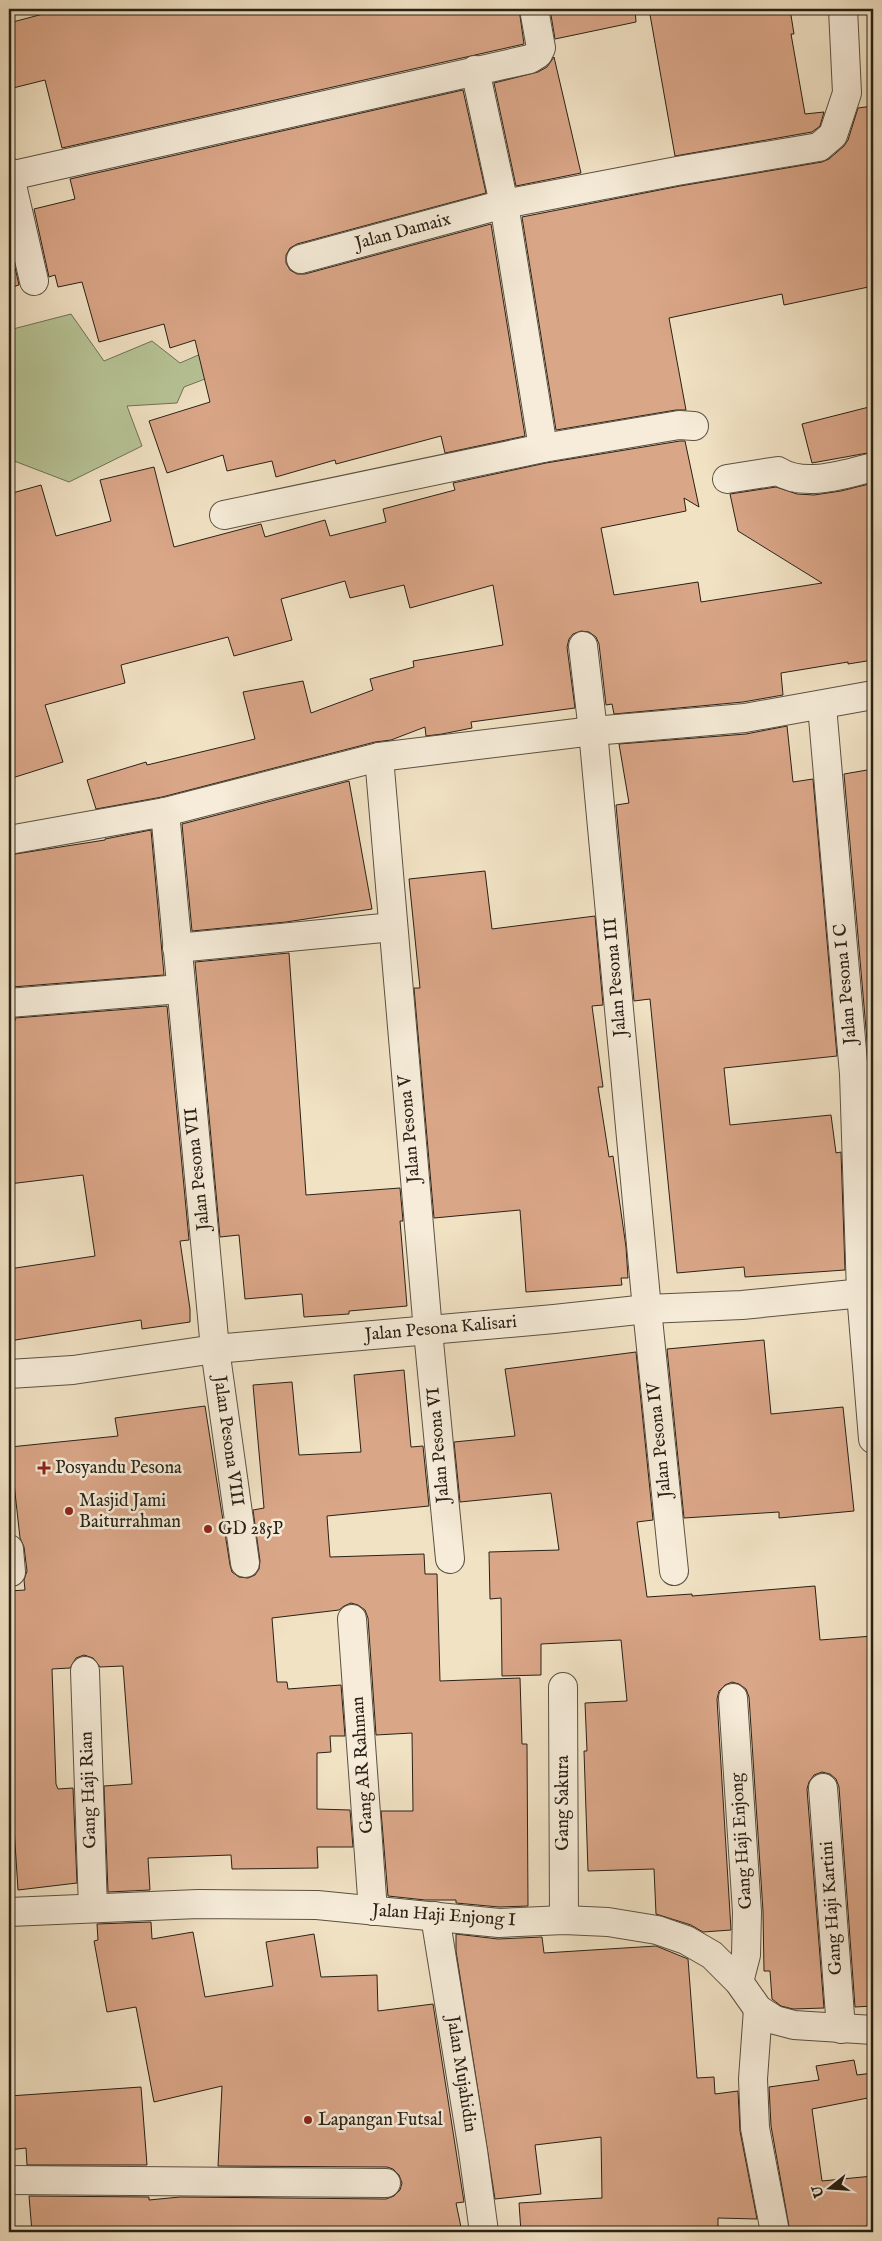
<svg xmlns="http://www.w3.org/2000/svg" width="882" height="2241" viewBox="0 0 882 2241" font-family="'IM FELL English',serif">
	<rect width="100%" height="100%" fill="#f1e2c4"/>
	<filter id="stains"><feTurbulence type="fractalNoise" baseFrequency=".004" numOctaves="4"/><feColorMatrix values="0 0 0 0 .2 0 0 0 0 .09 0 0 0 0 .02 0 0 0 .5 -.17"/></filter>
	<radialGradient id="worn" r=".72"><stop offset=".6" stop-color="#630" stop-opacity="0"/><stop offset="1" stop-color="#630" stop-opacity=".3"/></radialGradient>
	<!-- green -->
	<path fill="#b7c496" stroke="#707256" d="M71,314L104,361L152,341L180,363L233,340L239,366L184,387L177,403L127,406L142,446L69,482L9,459V330Z"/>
	<!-- building -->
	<g fill="#daa688" stroke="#292116">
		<path d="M62,9H519L524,44L62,148L45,80L9,89V23Z"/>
		<path d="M550,9H635L636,22L555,39Z"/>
		<path d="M649,9H790L794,34H791L805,114L824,112L820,126L812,132L675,156Z"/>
		<path d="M554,57L581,173L516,186L494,83L538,72L547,67Z"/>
		<path d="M463,90L486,193L297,244L290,248L286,255V263L290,270L297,274H305L491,224L525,436L445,453L441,436L336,464L335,460L276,477L272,461L227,471L223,455L167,473L149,421L210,402L195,340L170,348L164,324L99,342L82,282L58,287L55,275L49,277L34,209L75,199L70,179Z"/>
		<path d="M873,106V286L784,305L782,294L669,318L686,410H676L556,430L522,217L680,186L822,162L829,159L844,146L848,140L858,108Z"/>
		<path d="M9,241L19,285L9,288Z"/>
		<path d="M873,406V452L812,463L802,424Z"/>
		<path d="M680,441H685L699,507L684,498L686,511L601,528L614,595L698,582L701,602L822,583L738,531L730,494L776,487L797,494L814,495L841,491L873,483V660L848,664V662L781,673L783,695L743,702L614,714L612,704L606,705L599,644L596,637L589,632L581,631L573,634L569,639L567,647L575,708L471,722L472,728L442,734L426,736L425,727L391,740L375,742L162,797L96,809L87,780L146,762L147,765L255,739L243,692L303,681L311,713L373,690L370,679L414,667L413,661L503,645L493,585L410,608L404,585L350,598L345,581L281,599L292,640L234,656L228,637L121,665L125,683L45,705L63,762L9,779V494L41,485L56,536L111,521L100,480L154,467L174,547L261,524L265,537L325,520L330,536L386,522L383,509L455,490L453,483L546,463Z"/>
		<path d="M787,726L793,782L813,779L837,1056L724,1068L730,1125L831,1115L836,1153L841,1152L845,1270L745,1277L744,1267L677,1273L650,999L634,1001L616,805L629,803L619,744L746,734Z"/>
		<path d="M873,769V1052H868L844,774Z"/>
		<path d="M349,781L372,909L286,922L192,931L182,824Z"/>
		<path d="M151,830L164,975L12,987L9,947V855L105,840V839Z"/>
		<path d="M485,871L492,929L595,916L603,1005L592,1006L603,1087H598L609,1157L613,1156L626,1247L628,1278H621L622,1285L526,1292L520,1210L434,1218L414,988H420L409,879Z"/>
		<path d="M289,953L306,1195L400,1188L403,1221H400L407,1306L349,1311V1314L304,1317L302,1294L245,1299L239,1235L220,1237L195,962Z"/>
		<path d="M167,1006L189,1240L180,1241L190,1309V1322L142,1329L141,1320L9,1341V1269L95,1256L83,1175L9,1184V1022L15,1021V1018Z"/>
		<path d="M764,1340L771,1414L843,1407L854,1511L779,1518V1512L684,1518L667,1349Z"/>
		<path d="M636,1352L653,1520L637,1522L647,1597L692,1594V1596L815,1586L820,1640L873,1636V2006L855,2007L839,1787L836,1779L830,1774L822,1772L814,1775L809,1782L807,1789L824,2008L793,2009L781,2006L772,1999L770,1971H764L763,1911L749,1697L746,1689L739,1684L732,1682L725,1685L719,1691L717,1699L731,1930L703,1932L691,1925L656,1914L654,1869L588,1871L584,1751H587L585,1703L627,1701L621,1640L541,1644V1675L502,1676L501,1598L490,1599L489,1552L559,1550L551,1493L460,1502L454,1442L515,1436L505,1369Z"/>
		<path d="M404,1370L411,1447L423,1446L429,1506L327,1516L330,1557L424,1554L425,1574H437L440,1681L520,1678L522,1744H527L528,1906L499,1907L456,1903V1900H425L388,1896L381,1811H413L412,1733L376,1735L368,1618L365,1610L358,1605L351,1603L344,1606L339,1610L272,1618L277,1682H287L288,1689L341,1685L345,1736H330L331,1752L317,1753V1809L350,1810L353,1847H317L318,1868L232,1869L231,1855L148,1858L150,1890L108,1892L104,1786L132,1784L123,1666L100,1667L93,1658L84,1655L76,1658L70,1668L52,1669L56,1784L58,1789L73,1788L77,1883L18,1890L11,1780H9V1591L25,1590L24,1580L27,1571L24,1547L20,1538L10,1447L118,1436L115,1418L205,1406L230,1565L232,1572L239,1577L248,1578L255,1575L259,1569L260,1561L253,1510L264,1508L253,1385L292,1382L299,1455L361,1452L354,1375Z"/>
		<path d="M151,1922L152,1939L193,1932L205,1997L273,1986L266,1942L314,1934L321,1977L377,1975L378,2011L433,2004L464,2202L456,2203L462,2232H32L29,2196L149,2197V2200L180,2197L386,2199L394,2196L400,2190L402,2183L399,2175L393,2169L387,2167L218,2166L222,2086L154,2102L136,2007L107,2012L94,1941L98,1940L97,1924Z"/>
		<path d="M456,1934L498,1939L542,1937L544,1953L656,1946L688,1959L697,2078L714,2077L715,2094L738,2091L740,2131L757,2219L718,2218V2232H521L519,2203L602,2198L601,2137L535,2145L541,2194L495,2199L456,1951Z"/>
		<path d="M854,2060L857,2075L873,2073V2097L812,2109L822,2181L873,2176V2232H790L771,2126L769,2087L819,2080L816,2066Z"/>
		<path d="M141,2087L147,2165H27L26,2148L9,2150V2096Z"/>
	</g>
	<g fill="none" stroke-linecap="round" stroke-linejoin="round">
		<!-- minor casing -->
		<g stroke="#5b5142" stroke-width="30">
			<g id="minor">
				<path d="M9,172L34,281"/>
				<path d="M10,176L530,59L538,54L541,48L534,9"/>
				<path d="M301,259L504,204L677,171L819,147L833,135L847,93L843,9"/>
				<path d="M543,448L679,425L694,426"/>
				<path d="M727,479L778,471C804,488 846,474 873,467"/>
				<path d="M224,515L543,448L504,204L475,70"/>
				<path d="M583,646L593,731L647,1309L674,1571"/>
				<path d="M822,706L854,1074L861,1293L873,1439"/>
				<path d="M379,757L428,1331L450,1559"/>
				<path d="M165,812L215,1349L245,1563"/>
				<path d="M9,840L165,812L379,757L593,731L745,718L873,695"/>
				<path d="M177,948L393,927"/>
				<path d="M9,1003L180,989"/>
				<path d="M9,1374L73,1370L215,1349L554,1319L647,1309L742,1305L873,1292"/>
				<path d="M9,1549L11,1572"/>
				<path d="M352,1619L373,1911"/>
				<path d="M85,1671L93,1908"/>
				<path d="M563,1687L564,1920"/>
				<path d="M733,1698L747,1912L746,1955L739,1982"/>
				<path d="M823,1788L841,2029"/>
				<path d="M9,1912L198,1904L317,1905L499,1923L564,1920L608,1922L657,1930L686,1940L712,1955L739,1982L758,2009L775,2020L794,2025L873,2030"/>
				<path d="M435,1916L473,2151L484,2232"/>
				<path d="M758,2009L753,2079L755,2128L775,2232"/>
				<path d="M9,2180L386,2183"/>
			</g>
		</g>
		<!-- minor -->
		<use href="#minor" stroke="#f6ecd9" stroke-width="28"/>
	</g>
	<!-- markers -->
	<g fill="#8f2418" stroke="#f6ecd9" stroke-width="2">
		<path d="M41.5 1460.5h5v5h5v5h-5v5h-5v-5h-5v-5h5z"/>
		<circle cx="69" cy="1511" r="5"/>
		<circle cx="208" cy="1529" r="5"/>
		<circle cx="308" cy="2120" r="5"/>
	</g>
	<g text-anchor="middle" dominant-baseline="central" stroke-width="5" stroke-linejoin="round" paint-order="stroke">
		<!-- street labels -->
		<g font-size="18" fill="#292116" stroke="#f6ecd9">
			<text transform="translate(403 232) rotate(-15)">Jalan Damaix</text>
			<text transform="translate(616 977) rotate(-95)">Jalan Pesona III</text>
			<text transform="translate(846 984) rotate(-95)">Jalan Pesona I C</text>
			<text transform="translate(410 1129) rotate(-95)">Jalan Pesona V</text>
			<text transform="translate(198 1169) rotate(-96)">Jalan Pesona VII</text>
			<text transform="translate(441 1329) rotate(-5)">Jalan Pesona Kalisari</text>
			<text transform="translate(660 1440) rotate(-96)">Jalan Pesona IV</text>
			<text transform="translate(228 1441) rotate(82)">Jalan Pesona VIII</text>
			<text transform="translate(439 1445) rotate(-95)">Jalan Pesona VI</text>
			<text transform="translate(363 1765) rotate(-94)">Gang AR Rahman</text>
			<text transform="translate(89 1790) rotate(-92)">Gang Haji Rian</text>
			<text transform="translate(563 1803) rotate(-90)">Gang Sakura</text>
			<text transform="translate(742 1841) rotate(-94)">Gang Haji Enjong</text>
			<text transform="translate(832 1908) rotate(-94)">Gang Haji Kartini</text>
			<text transform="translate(444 1916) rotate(4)">Jalan Haji Enjong I</text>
			<text transform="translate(461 2074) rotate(81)">Jalan Mujahidin</text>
		</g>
		<!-- poi labels -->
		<g font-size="18" fill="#292116" stroke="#f6ecd9" text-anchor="start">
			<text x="55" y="1468">Posyandu Pesona</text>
			<text x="79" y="1501">Masjid Jami<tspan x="79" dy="21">Baiturrahman</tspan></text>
			<text x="218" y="1529">GD 285P</text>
			<text x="318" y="2120">Lapangan Futsal</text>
		</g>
	</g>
	<!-- margin -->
	<rect width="882" height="2241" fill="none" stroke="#f1e2c4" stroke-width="30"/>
	<rect x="10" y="10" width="862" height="2221" fill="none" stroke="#292116" stroke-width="2.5"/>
	<rect x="15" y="15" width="852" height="2211" fill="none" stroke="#292116"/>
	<!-- north arrow -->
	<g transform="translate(830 2188) rotate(253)" stroke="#f6ecd9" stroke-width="4" paint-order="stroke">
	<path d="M0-4L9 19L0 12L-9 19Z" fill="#292116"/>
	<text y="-8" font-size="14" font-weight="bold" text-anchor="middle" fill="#292116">U</text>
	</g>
	<rect width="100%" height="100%" filter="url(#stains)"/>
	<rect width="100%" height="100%" fill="url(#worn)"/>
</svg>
